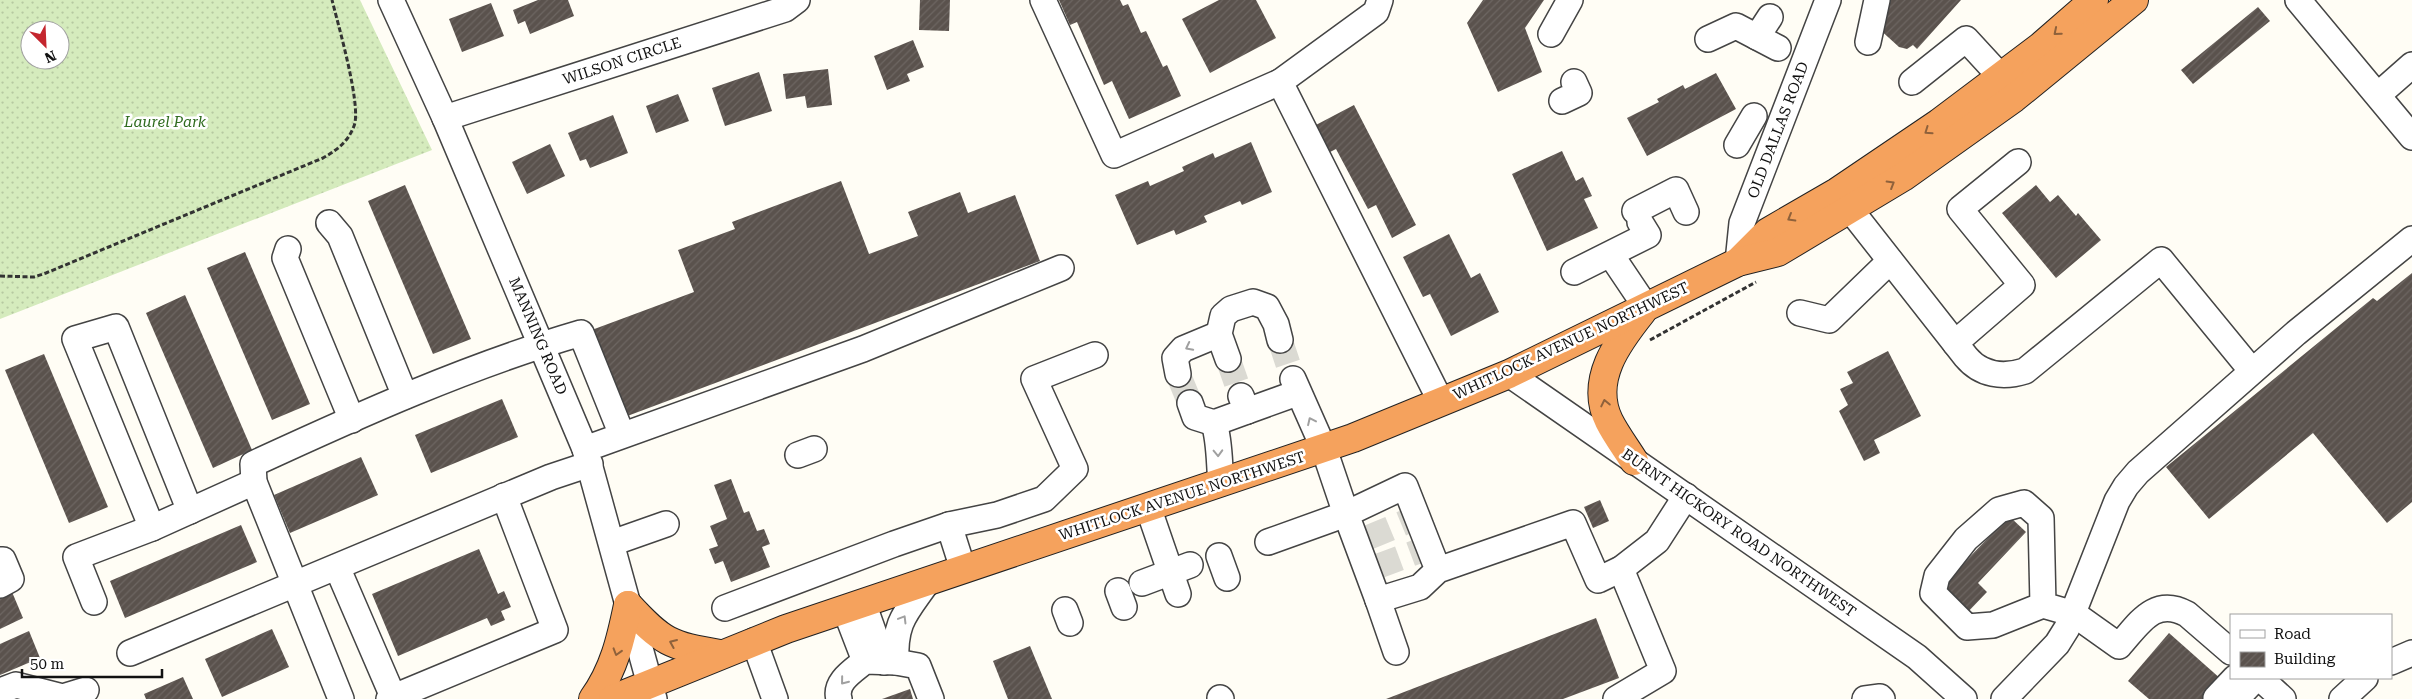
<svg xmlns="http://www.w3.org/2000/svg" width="2412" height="699" viewBox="0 0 2412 699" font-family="'Roboto Serif',serif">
	<defs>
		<pattern id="grass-dots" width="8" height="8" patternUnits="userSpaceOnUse" patternTransform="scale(1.25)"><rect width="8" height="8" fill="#d5ebbd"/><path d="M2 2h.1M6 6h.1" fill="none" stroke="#b6c8a1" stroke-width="1.8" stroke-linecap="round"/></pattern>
		<pattern id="building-hatch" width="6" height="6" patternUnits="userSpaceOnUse" patternTransform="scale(1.25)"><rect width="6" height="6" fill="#5a524d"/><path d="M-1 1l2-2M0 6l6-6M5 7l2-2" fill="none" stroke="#6d6662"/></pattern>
	</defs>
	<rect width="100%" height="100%" fill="#fffdf5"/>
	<!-- grass -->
	<path fill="url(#grass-dots)" fill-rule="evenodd" d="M0,0H360L432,150L0,319ZM30,30H60V60H30Z"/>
	<!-- building -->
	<g fill="url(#building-hatch)">
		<path d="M538,0H568L574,16L530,34L525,21L518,24L513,10Z"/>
		<path d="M920,0H950L949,31L919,30Z"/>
		<path d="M1059,0H1120L1123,6L1128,4L1141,33L1146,31L1163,67L1167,65L1181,96L1129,119L1112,81L1104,85L1077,22L1070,25Z"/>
		<path d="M1219,0H1256L1276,38L1210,73L1182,19Z"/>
		<path d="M1483,0H1544L1525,28L1542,72L1498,92L1467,23Z"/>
		<path d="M1890,0H1961L1917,49L1913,45L1907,49L1899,47L1877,27L1884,7Z"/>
		<path d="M491,3L504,36L462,52L449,19Z"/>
		<path d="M2258,7L2270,21L2193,84L2181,70Z"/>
		<path d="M913,40L924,67L907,74L910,81L887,90L874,56Z"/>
		<path d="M828,69L832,105L807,108L805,96L786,99L783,74Z"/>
		<path d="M759,72L772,111L725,126L712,88Z"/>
		<path d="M1716,73L1736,109L1647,156L1627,118L1659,102L1657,99L1683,85L1685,89Z"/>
		<path d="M678,94L689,121L656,133L646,106Z"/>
		<path d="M1354,105L1416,225L1392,238L1376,205L1368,209L1336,149L1328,153L1314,126Z"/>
		<path d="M613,115L628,153L590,168L586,159L580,161L568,133Z"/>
		<path d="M1251,142L1272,192L1242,205L1240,201L1204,216L1207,222L1176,235L1174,230L1137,245L1115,195L1148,181L1150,186L1184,171L1182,167L1213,153L1215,158Z"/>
		<path d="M550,144L565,176L527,194L512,162Z"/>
		<path d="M1562,151L1576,181L1583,177L1592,196L1584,199L1598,228L1547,251L1512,174Z"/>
		<path d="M841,181L869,254L918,236L908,212L960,192L968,213L1015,195L1040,261L622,418L589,331L694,292L678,250L735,229L732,222Z"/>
		<path d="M405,185L471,339L433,354L368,201Z"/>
		<path d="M2036,185L2050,202L2058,195L2076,216L2078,213L2101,240L2056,278L2002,213Z"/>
		<path d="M1449,234L1471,278L1480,273L1499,312L1451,336L1430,294L1423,297L1403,257Z"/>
		<path d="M245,252L310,404L272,420L207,268Z"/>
		<path d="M2412,273V502L2387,523L2313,433L2209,519L2166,467L2373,298L2377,301Z"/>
		<path d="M185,295L252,450L213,468L146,313Z"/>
		<path d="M1888,351L1921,416L1874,440L1880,453L1864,461L1839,411L1848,405L1840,389L1853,383L1847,372Z"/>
		<path d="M44,354L108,507L69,523L5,370Z"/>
		<path d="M502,399L518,437L431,473L415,435Z"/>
		<path d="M361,457L378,495L290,533L274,495Z"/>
		<path d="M731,479L744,513L749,511L757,531L764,529L770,544L762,547L770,567L731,582L723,561L715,564L709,549L718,546L710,526L727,519L714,485Z"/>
		<path d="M1600,500L1609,521L1593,528L1584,507Z"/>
		<path d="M2009,516L2026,532L1978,583L1987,592L1965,615L1938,590Z"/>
		<path d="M241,525L257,562L125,618L110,581Z"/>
		<path d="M479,549L498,594L504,591L511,607L501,611L505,620L491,626L487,618L398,656L372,594Z"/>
		<path d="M12,592L23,618L0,629V597Z"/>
		<path d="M1596,618L1619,678L1563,699H1386Z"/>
		<path d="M272,629L289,667L222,697L205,659Z"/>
		<path d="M29,631L40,658L0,675V644Z"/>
		<path d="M2169,633L2222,680L2217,699H2149L2128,681Z"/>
		<path d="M1030,646L1052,699H1008L993,661Z"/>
		<path d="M183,677L193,699H146L144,694Z"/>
		<path d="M910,689L913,699H882Z"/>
	</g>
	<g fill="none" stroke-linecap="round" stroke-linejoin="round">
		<!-- minor-tunnel -->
		<g stroke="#dbdad3" stroke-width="25" stroke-dasharray="25 12" stroke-linecap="butt">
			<path d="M1280,340L1293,379"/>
			<path d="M1228,359L1241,396"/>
			<path d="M1178,374L1190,403"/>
			<path d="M1367,538L1408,521"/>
			<path d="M1376,567L1419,551"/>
		</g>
		<!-- minor casing -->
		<g stroke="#444" stroke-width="28">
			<g id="minor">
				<path d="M391,0L445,118L585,449L654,699"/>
				<path d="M1043,0L1114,155L1280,82"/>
				<path d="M1380,0L1376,12L1280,82L1441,402"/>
				<path d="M2298,0L2412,137"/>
				<path d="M1551,34L1570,0"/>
				<path d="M1757,37L1770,17"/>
				<path d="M1708,39L1736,26L1778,48"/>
				<path d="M1868,42L1877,0"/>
				<path d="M1912,82L1966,39L2001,77L2012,94"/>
				<path d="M2378,95L2412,65"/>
				<path d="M1562,101L1579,93L1574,82"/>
				<path d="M445,118L785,9L797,0"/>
				<path d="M1737,145L1754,116"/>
				<path d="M1838,194L1966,357C1981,375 2003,378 2025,371L2161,260L2252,371"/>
				<path d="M1635,211L1676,190L1686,212"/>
				<path d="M329,223L340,236L405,396"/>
				<path d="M288,249L285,258L352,420"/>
				<path d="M1611,255L1646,307"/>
				<path d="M1738,262L1742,223L1828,0"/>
				<path d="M1574,272L1648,235L1640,222"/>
				<path d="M1800,313L1829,320L1890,261"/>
				<path d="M1955,343L2022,285L1960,209L2018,162"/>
				<path d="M1228,359L1219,334L1223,316L1231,309L1253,302L1267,307L1276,324L1280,340"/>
				<path d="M1178,374L1175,358L1183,349L1219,334"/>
				<path d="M1509,374L1917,657L1964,699"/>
				<path d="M1190,403L1195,417L1214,423L1247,411L1241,396"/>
				<path d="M1247,411L1297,393"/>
				<path d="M1214,423C1220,442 1219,463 1221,483"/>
				<path d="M585,449L863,349L1061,268"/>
				<path d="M798,455L814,449"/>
				<path d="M1148,507L1178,594"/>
				<path d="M949,525L963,569"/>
				<path d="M152,528L75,339L116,327L190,511"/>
				<path d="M1268,542L1346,514L1324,449L1293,379"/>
				<path d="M612,543L666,524"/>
				<path d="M1219,556L1227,578"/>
				<path d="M0,560H3L11,579L0,585"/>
				<path d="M337,567L394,699"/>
				<path d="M1438,570L1405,486L1346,514L1378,600L1420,587L1438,570L1573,523L1598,580L1621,569L1657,541L1686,496"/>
				<path d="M1142,583L1190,565"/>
				<path d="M1118,591L1124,607"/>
				<path d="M1378,600L1396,652"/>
				<path d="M94,602L76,557L152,528L254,482"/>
				<path d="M863,603L884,662"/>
				<path d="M2043,605L2041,518L2024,503L1999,510L1966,539L1937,576L1933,593L1967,627L1993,625L2043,605L2074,614L2119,646C2139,624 2154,596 2187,614L2231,652"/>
				<path d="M725,608L894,544L949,525L997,515L1044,499L1075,469L1034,379L1095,355"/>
				<path d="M845,609L865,661"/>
				<path d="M1065,610L1070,623"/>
				<path d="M754,641L775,699"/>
				<path d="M130,653L551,477L590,464"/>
				<path d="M896,662C894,621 906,613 928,581"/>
				<path d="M2391,662L2412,653"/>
				<path d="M2260,678L2283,699"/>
				<path d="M0,691L16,685L63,697L86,690"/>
				<path d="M1220,698L1221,699"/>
				<path d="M2216,698L2235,678"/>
				<path d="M341,699L254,482L253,464C359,415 468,366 581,333L622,435"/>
				<path d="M389,699L555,630L504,496"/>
				<path d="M839,699C834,682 853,671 865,661L896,662L918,666L931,699"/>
				<path d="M1616,699L1663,671L1621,569"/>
				<path d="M1865,699L1880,697L1882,699"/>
				<path d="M2004,699L2057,644L2067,628L2117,501L2126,486L2138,472L2296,333L2412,239"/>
				<path d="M2236,699L2256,678"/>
				<path d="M2342,699L2365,678"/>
			</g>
		</g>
		<!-- highway casing -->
		<g stroke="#222" stroke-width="30">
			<g id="highway">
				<path d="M1738,262L1768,232L1837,192L1939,123L2040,47L2094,0"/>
				<path d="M1634,461C1626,448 1616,435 1609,421C1589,380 1618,342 1642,312"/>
				<path d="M628,605C662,642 670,646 720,654"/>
				<path d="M593,699C614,670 621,639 628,605"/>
				<path d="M613,699L786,629L1353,438L1509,374L1738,262L1778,252L1903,177L2014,98L2134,0"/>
			</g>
		</g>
		<!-- path -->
		<g stroke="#333" stroke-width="3" stroke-dasharray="5 2.5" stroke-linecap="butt">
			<path d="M0,276L34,277L46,273L323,158C337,150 348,142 354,126C362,107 338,24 332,0"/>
			<path d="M1650,340L1756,282"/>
		</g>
		<!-- minor -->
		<use href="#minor" stroke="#fff" stroke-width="25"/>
		<!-- highway -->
		<use href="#highway" stroke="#f5a25d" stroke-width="28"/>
	</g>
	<!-- one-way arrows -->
	<defs><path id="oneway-chevron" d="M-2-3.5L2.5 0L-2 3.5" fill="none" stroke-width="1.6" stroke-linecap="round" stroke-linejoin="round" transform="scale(1.25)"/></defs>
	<g stroke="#8e613b">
		<use href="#oneway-chevron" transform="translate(2057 32) rotate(140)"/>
		<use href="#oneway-chevron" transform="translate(1928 131) rotate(145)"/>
		<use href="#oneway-chevron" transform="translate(1891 184) rotate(-31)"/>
		<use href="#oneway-chevron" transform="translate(1791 218) rotate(150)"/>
		<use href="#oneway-chevron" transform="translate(1605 403) rotate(-102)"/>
		<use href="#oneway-chevron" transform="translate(673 643) rotate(-157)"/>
		<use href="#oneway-chevron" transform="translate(617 652) rotate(107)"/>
	</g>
	<g stroke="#a0a0a0">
		<use href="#oneway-chevron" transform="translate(1189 347) rotate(153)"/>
		<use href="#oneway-chevron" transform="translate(1311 421) rotate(-115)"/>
		<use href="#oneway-chevron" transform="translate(1218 453) rotate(88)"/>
		<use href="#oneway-chevron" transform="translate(903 619) rotate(-59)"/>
		<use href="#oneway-chevron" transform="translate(844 681) rotate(129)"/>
	</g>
	<g text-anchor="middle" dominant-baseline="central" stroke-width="5" stroke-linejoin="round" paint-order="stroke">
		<!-- street labels -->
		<g font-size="15" fill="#111" stroke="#fff">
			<text transform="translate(622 61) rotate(-18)">WILSON CIRCLE</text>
			<text transform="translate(1778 130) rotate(-69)">OLD DALLAS ROAD</text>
			<text transform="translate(538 336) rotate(67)">MANNING ROAD</text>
			<text transform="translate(1571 341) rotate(-25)">WHITLOCK AVENUE NORTHWEST</text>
			<text transform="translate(1182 496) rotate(-18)">WHITLOCK AVENUE NORTHWEST</text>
			<text transform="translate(1739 533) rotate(35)">BURNT HICKORY ROAD NORTHWEST</text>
		</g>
		<!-- park labels -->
		<g font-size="15" font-style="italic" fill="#2f6b1f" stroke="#fff">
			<text x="165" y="122">Laurel Park</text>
		</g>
	</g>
	<!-- legend -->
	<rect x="2230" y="614" width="162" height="65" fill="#ffffff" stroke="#a0a0a0"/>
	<rect x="2240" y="630" width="25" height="8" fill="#ffffff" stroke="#a0a0a0"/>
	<text x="2274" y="639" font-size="15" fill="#111111">Road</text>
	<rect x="2240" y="652" width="25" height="15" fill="url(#building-hatch)" stroke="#a0a0a0"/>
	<text x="2274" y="664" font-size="15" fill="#111111">Building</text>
	<!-- north arrow -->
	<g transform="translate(45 45) rotate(156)"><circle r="24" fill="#ffffff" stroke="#a0a0a0"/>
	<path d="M0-4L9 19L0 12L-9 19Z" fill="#c4262e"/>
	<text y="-8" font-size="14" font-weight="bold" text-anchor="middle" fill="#111111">N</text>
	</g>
	<!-- scale -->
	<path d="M22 669v8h140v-8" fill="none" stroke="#111111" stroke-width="2.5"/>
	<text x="30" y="669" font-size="15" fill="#111111" stroke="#ffffff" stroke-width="4" paint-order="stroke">50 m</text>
</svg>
